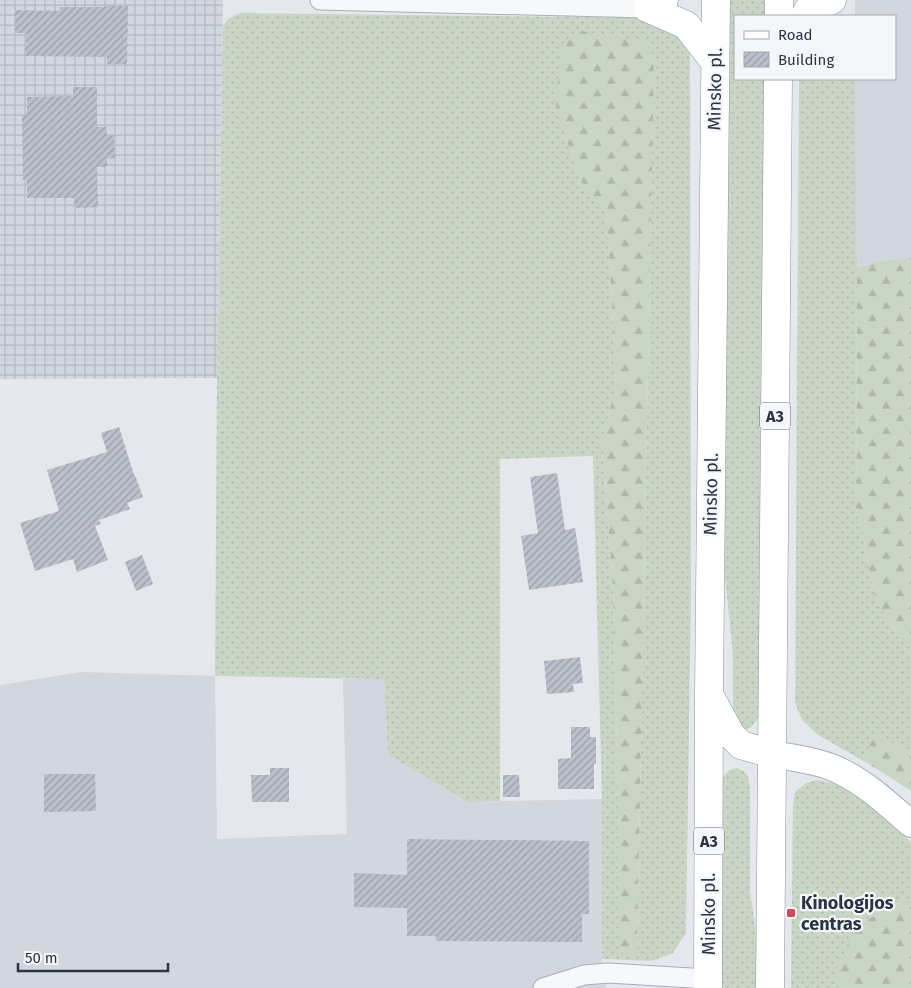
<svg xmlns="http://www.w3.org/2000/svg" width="911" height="988" viewBox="0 0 911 988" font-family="'Fira Sans',sans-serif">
	<defs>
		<pattern id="industrial-grid" width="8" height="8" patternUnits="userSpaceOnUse" patternTransform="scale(1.25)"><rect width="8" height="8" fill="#d2d6de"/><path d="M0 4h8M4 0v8" fill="none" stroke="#b4b8c0"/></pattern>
		<pattern id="grass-dots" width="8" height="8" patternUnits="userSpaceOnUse" patternTransform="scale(1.25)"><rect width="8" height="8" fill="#c9d6c5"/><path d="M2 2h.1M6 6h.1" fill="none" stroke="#adb8ab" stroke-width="1.8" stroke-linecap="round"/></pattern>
		<pattern id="forest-firs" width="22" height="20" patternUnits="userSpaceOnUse" patternTransform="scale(1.25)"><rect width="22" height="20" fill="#c9d6c5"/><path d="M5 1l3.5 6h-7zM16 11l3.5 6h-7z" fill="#adb8ab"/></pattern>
		<pattern id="building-hatch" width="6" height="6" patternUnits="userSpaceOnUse" patternTransform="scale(1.25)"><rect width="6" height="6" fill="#bbc0ca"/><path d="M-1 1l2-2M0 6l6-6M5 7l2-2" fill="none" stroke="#989da6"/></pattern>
	</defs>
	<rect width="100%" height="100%" fill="#e4e7ec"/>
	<!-- built -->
	<g fill="#d2d6de">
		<path d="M855,0H911V258L880,261L857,268L855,79H895V16H855Z"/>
		<path d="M81,672L215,676L217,839L347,834L343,679H384L388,755L468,802L602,799V959L606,988H0V685Z"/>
	</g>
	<!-- industrial -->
	<path fill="url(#industrial-grid)" d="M0,0H223L217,378L0,379Z"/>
	<!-- grass -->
	<g fill="url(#grass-dots)" fill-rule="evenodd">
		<path d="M726,0H765V16H735V79H764L758,717C754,727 750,729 740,730L733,711V655L724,567Z"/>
		<path d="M240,13L659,18L688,42L690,54L691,586L686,933L673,953L652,961L602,959V799L593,456L500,459V801L468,802L388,755L384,679L215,676L217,378L223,26L228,19ZM654,56L637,954L627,956L618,948V798L613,589L602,440L616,387L610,268L606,213Z"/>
		<path d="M799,79H855L857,268L856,507L876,601L904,643L911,649V754L878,735L865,755L869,764L818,735L802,720L795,702Z"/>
		<path d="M736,768C748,771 748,776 750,787V892L758,942V988H721L723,777L729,770Z"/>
		<path d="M817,780C856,785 884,817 911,842V898L893,906L837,968L838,988H791L793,807L795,792L806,783Z"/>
	</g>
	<!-- forest -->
	<g fill="url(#forest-firs)">
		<path d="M581,31L644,42L654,56L637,954L627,956L618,948V798L613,589L602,439L616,387L610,268L606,213L579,177L556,107L560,47Z"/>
		<path d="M911,258V649L904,643L876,601L856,507L857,268L880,261Z"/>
		<path d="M878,735L911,754V791L869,764L865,755L873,739Z"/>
		<path d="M911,898V988H838L837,968L856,926L893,906Z"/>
	</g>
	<!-- building -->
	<g fill="url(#building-hatch)">
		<path d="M107,6H128L127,64H107V57L25,56L26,33H15V10L60,11V7H107Z"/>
		<path d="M73,87H97V127H106L107,135H114L115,158L107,159V167H97L98,207L74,208V198H27V180H23L22,115H27V97L73,96Z"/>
		<path d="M119,427L134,475H135L143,497L127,503L130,509L99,520L101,524L95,526L108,560L77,572L73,559L35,571L20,523L59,511L47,470L107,452L101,433Z"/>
		<path d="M557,473L565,530L575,528L583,582L529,590L521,536L538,533L530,477Z"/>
		<path d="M142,555L153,584L136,591L125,562Z"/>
		<path d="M580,657L583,683L573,684L574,692L547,694L544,661Z"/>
		<path d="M571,727H590V737H596V764L594,763V789H558V759L571,758Z"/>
		<path d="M270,768H289V802H252L251,775H270Z"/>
		<path d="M44,774H95L96,811L44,812Z"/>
		<path d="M503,775H519L520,797H503Z"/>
		<path d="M407,839L589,841V914H582V942L436,941V936H407V908L354,907V873L407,875Z"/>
	</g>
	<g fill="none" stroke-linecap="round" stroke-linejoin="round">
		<!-- street casing -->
		<g stroke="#a9aeb7" stroke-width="21">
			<g id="street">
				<path d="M320,0L647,8"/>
				<path d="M543,988L584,975L608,973L708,979"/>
			</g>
		</g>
		<!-- secondary casing -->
		<g stroke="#a9aeb7" stroke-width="28">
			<path id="secondary" d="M772,754C793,758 821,761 840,771C867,784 888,804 911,824"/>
		</g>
		<!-- highway casing -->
		<g stroke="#8b94a3" stroke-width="29">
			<g id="highway">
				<path d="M664,0L647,8L686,25L715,62"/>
				<path d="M779,16V0"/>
				<path d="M805,16L808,10L832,0"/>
				<path d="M711,698L731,735L741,745L772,754"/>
				<path d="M708,988L709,694L716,0"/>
				<path d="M770,988L778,79"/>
			</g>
		</g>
		<!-- street -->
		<use href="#street" stroke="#f7f8fa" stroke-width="19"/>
		<!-- secondary -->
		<use href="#secondary" stroke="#fff" stroke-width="26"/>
		<!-- highway -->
		<use href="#highway" stroke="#fff" stroke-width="28"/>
	</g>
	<!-- markers -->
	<rect fill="#d1495b" stroke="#f4f6f9" stroke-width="2" x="786" y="908" width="10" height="10" rx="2.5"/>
	<g text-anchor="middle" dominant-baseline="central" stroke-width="4.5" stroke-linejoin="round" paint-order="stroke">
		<!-- shield labels -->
		<g fill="#f4f6f9" stroke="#676e7b" stroke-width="1">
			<rect x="760" y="402.5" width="30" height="27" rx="4"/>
			<rect x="694" y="827.5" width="30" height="27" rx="4"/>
		</g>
		<g font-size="16" font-weight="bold" fill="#2b3445">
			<text x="775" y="416">A3</text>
			<text x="709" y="841">A3</text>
		</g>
		<!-- street labels -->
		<g font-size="18" fill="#2b3445" stroke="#f4f6f9">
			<text transform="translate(715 89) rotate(-89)">Minsko pl.</text>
			<text transform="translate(711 494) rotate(-89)">Minsko pl.</text>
			<text transform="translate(709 914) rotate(-90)">Minsko pl.</text>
		</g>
		<!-- poi labels -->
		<g font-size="18" font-weight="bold" fill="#2b3445" stroke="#f4f6f9" text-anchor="start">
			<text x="801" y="903">Kinologijos<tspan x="801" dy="21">centras</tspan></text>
		</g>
	</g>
	<!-- legend -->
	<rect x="734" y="15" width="162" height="65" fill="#f4f6f9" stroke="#a4a8b1"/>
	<rect x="744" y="31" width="25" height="8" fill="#ffffff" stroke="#a4a8b1"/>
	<text x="778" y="40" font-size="15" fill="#2b3445">Road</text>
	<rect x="744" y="52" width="25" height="15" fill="url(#building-hatch)" stroke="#a4a8b1"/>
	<text x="778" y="65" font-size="15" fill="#2b3445">Building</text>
	<!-- scale -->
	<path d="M18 963v8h150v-8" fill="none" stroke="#2b3445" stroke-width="2.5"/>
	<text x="25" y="963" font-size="15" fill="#2b3445" stroke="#f4f6f9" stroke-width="4" paint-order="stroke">50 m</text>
</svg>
